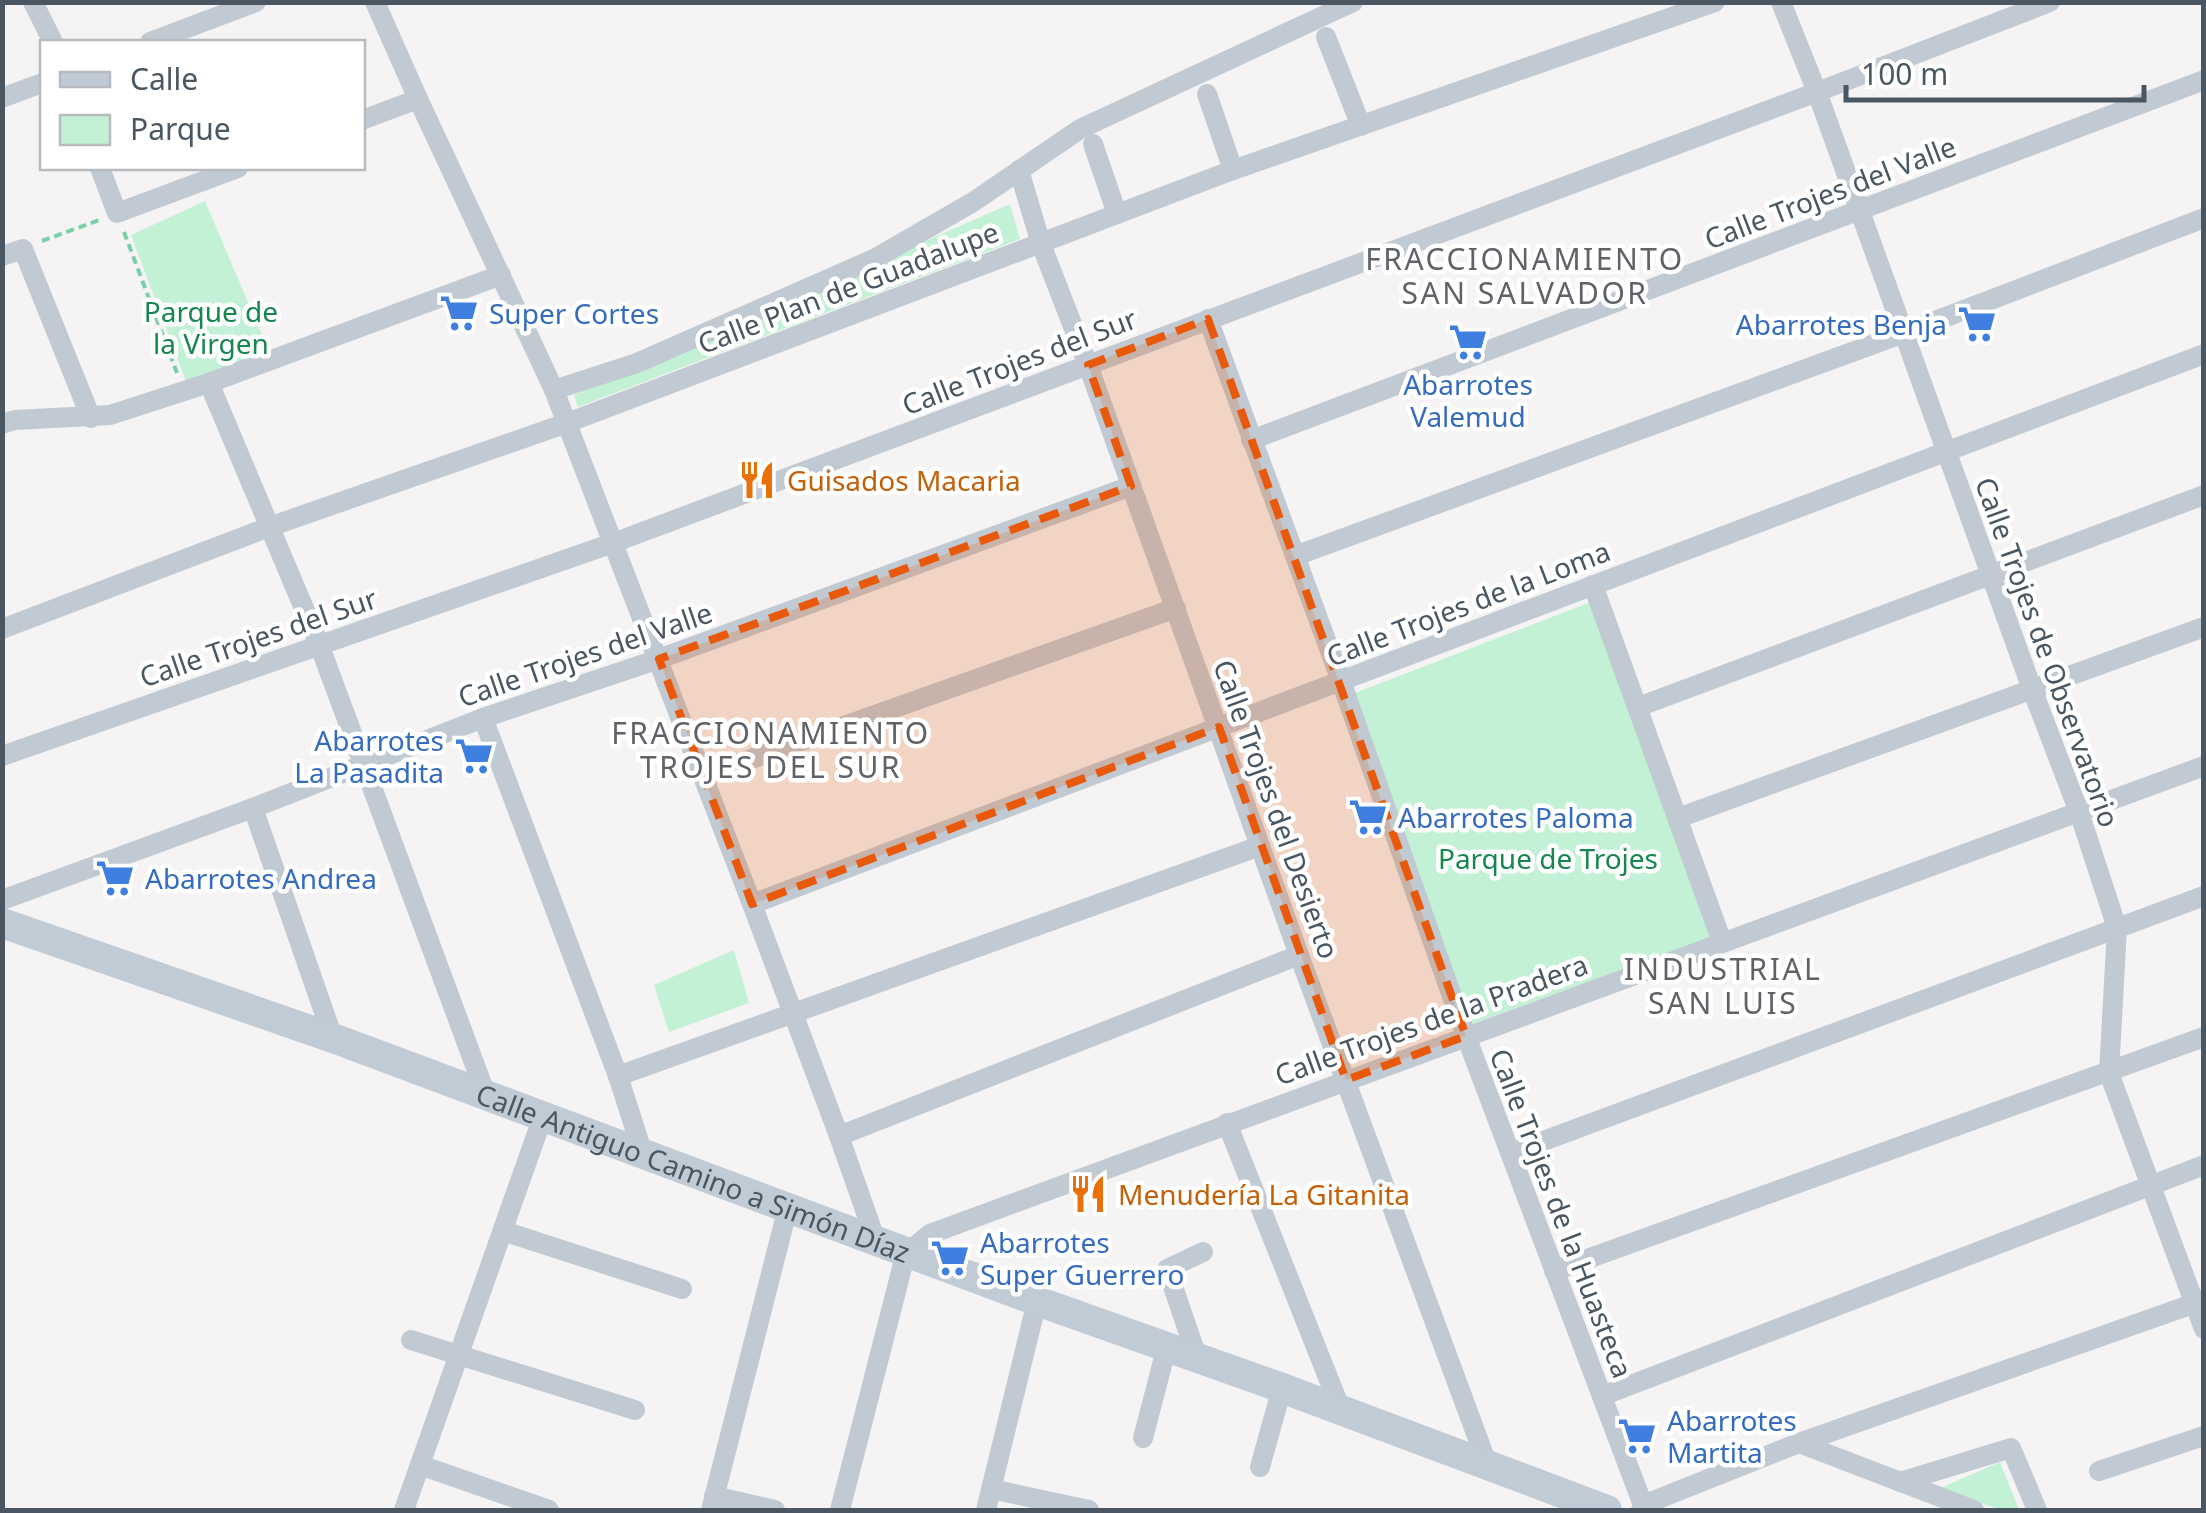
<svg xmlns="http://www.w3.org/2000/svg" width="2206" height="1513" viewBox="0 0 2206 1513" font-family="'Noto Sans',sans-serif">
	<rect width="100%" height="100%" fill="#f5f3f3"/>
	<!-- green -->
	<g fill="#c3f1d5">
		<path d="M205,201L269,352L187,384L131,235Z"/>
		<path d="M1010,204L1020,239L578,407L574,395Z"/>
		<path d="M1591,602L1711,937L1472,1024L1355,693Z"/>
		<path d="M734,950L749,1003L669,1032L654,985Z"/>
		<path d="M2000,1462L2019,1510H2002L1938,1489Z"/>
	</g>
	<g fill="none" stroke-linecap="round" stroke-linejoin="round">
		<!-- path -->
		<g stroke="#7ad0a6" stroke-width="4" stroke-dasharray="8 5" stroke-linecap="butt">
			<path d="M124,232L177,373"/>
			<path d="M42,241L99,220"/>
		</g>
		<!-- minor -->
		<g stroke="#c1cad2" stroke-width="20">
			<path d="M33,2L53,42"/>
			<path d="M375,2L418,99L554,390L752,904L839,1136L876,1241"/>
			<path d="M1781,2L1817,92L2032,689L2079,812L2117,928L2109,1073L2204,1329"/>
			<path d="M1326,37L1361,126"/>
			<path d="M150,42L256,2"/>
			<path d="M1207,94L1233,170"/>
			<path d="M2,98L42,83"/>
			<path d="M362,120L418,99"/>
			<path d="M1093,144L1117,214"/>
			<path d="M100,168L117,213L238,168"/>
			<path d="M1019,170L1041,244L1088,365L1299,955L1488,1466"/>
			<path d="M2,256L23,249L91,418"/>
			<path d="M1208,319L1341,681L1466,1036L1643,1505"/>
			<path d="M209,383L319,644L486,1095"/>
			<path d="M554,390L637,363L876,258L973,202L1080,129L1353,2"/>
			<path d="M2,424L15,420L110,415L209,383L501,275"/>
			<path d="M1251,440L2204,80"/>
			<path d="M1295,556L1904,333L2204,218"/>
			<path d="M1593,585L1722,942"/>
			<path d="M2,629L269,527L567,423L1233,170L1715,2"/>
			<path d="M1638,707L2204,495"/>
			<path d="M483,718L618,1076L643,1154"/>
			<path d="M2,756L613,543L1817,92L2050,2"/>
			<path d="M703,776L1176,608"/>
			<path d="M253,808L333,1038"/>
			<path d="M1678,818L2204,627"/>
			<path d="M2,900L253,808L483,718L659,659L1131,486"/>
			<path d="M752,904L2204,354"/>
			<path d="M618,1076L1260,846"/>
			<path d="M1227,1123L1341,1410"/>
			<path d="M839,1136L1299,955"/>
			<path d="M1511,1153L2204,896"/>
			<path d="M503,1231L682,1289"/>
			<path d="M1554,1271L2204,1037"/>
			<path d="M411,1340L635,1410"/>
			<path d="M1197,1357L1167,1269L1203,1252"/>
			<path d="M1602,1396L2204,1165"/>
			<path d="M1143,1438L1167,1346"/>
			<path d="M1799,1443L1974,1510"/>
			<path d="M420,1465L549,1510"/>
			<path d="M1260,1467L1282,1388"/>
			<path d="M2099,1471L2204,1436"/>
			<path d="M1900,1482L2011,1448L2037,1510"/>
			<path d="M991,1489L1089,1510"/>
			<path d="M714,1496L775,1510"/>
			<path d="M404,1510L543,1116"/>
			<path d="M711,1510L788,1207"/>
			<path d="M840,1510L902,1268L907,1253L930,1234L2204,766"/>
			<path d="M986,1510L1037,1301"/>
			<path d="M1641,1510L1643,1505L1799,1443L2204,1300"/>
		</g>
		<!-- secondary -->
		<path stroke="#c1cbd6" stroke-width="30" id="s1" d="M2,923L333,1038L1037,1301L1282,1388L1607,1510"/>
	</g>
	<!-- marked area -->
	<path fill="#e8590c" fill-opacity="0.2" stroke="#e8590c" stroke-width="8" stroke-dasharray="20 12" stroke-linejoin="round" d="M1208,319L1466,1036L1346,1080L1219,727L752,904L659,659L1131,486L1088,365Z"/>
	<!-- icons -->
	<defs>
		<g id="supermarket-bare" transform="scale(3)"><path d="M-6-5.5h2.5l.6 2H6L4.5 2H-2.5L-4.4-4H-6ZM-1.5 3.2a1.3 1.3 0 1 0 .1 0ZM3 3.2a1.3 1.3 0 1 0 .1 0Z" fill="#3f7fe0" stroke="#fff" stroke-width="2.5" paint-order="stroke"/></g>
		<g id="restaurant-bare" transform="scale(3)"><path d="M-5-6h1v4h1v-4h1v4h1v-4h1v5L-1.5 .5V6h-2V.5L-5-1ZM5-6V6H3V1.5H1.5Q1.5-4 5-6Z" fill="#e8710a" stroke="#fff" stroke-width="2.5" paint-order="stroke"/></g>
	</defs>
	<g fill-rule="evenodd">
		<use href="#supermarket-bare" x="459" y="313"/>
		<use href="#supermarket-bare" x="1977" y="324"/>
		<use href="#supermarket-bare" x="1468" y="342"/>
		<use href="#restaurant-bare" x="757" y="480"/>
		<use href="#supermarket-bare" x="474" y="756"/>
		<use href="#supermarket-bare" x="1368" y="817"/>
		<use href="#supermarket-bare" x="115" y="878"/>
		<use href="#restaurant-bare" x="1088" y="1194"/>
		<use href="#supermarket-bare" x="950" y="1258"/>
		<use href="#supermarket-bare" x="1637" y="1436"/>
	</g>
	<g text-anchor="middle" dominant-baseline="central" stroke-width="9" stroke-linejoin="round" paint-order="stroke">
		<!-- street labels -->
		<g font-size="28" fill="#4a5661" stroke="#fff">
			<text transform="translate(1830 192) rotate(-21)">Calle Trojes del Valle</text>
			<text transform="translate(848 287) rotate(-21)">Calle Plan de Guadalupe</text>
			<text transform="translate(1019 361) rotate(-21)">Calle Trojes del Sur</text>
			<text transform="translate(1468 603) rotate(-21)">Calle Trojes de la Loma</text>
			<text transform="translate(258 637) rotate(-19)">Calle Trojes del Sur</text>
			<text transform="translate(2048 652) rotate(70)">Calle Trojes de Observatorio</text>
			<text transform="translate(585 654) rotate(-19)">Calle Trojes del Valle</text>
			<text transform="translate(1277 809) rotate(70)">Calle Trojes del Desierto</text>
			<text transform="translate(1431 1019) rotate(-20)">Calle Trojes de la Pradera</text>
			<text stroke="none"><textPath href="#s1" startOffset="735">Calle Antiguo Camino a Simón Díaz</textPath></text>
			<text transform="translate(1562 1213) rotate(69)">Calle Trojes de la Huasteca</text>
		</g>
		<!-- park labels -->
		<g font-size="28" fill="#17864f" stroke="#fff">
			<text x="211" y="311">Parque de<tspan x="211" dy="32">la Virgen</tspan></text>
			<text x="1548" y="858">Parque de Trojes</text>
		</g>
		<!-- shop labels -->
		<g font-size="28" fill="#366cbe" stroke="#fff" text-anchor="start">
			<text x="489" y="313">Super Cortes</text>
			<text x="1947" y="324" text-anchor="end">Abarrotes Benja</text>
			<text x="1468" y="384" text-anchor="middle">Abarrotes<tspan x="1468" dy="32">Valemud</tspan></text>
			<text x="444" y="740" text-anchor="end">Abarrotes<tspan x="444" dy="32">La Pasadita</tspan></text>
			<text x="1398" y="817">Abarrotes Paloma</text>
			<text x="145" y="878">Abarrotes Andrea</text>
			<text x="980" y="1242">Abarrotes<tspan x="980" dy="32">Super Guerrero</tspan></text>
			<text x="1667" y="1420">Abarrotes<tspan x="1667" dy="32">Martita</tspan></text>
		</g>
		<!-- food labels -->
		<g font-size="28" fill="#c56008" stroke="#fff" text-anchor="start">
			<text x="787" y="480">Guisados Macaria</text>
			<text x="1118" y="1194">Menudería La Gitanita</text>
		</g>
		<!-- neighbourhood labels -->
		<g font-size="30" letter-spacing="2.5" fill="#5f6368" stroke="#fff">
			<text x="1525" y="258">FRACCIONAMIENTO<tspan x="1525" dy="34">SAN SALVADOR</tspan></text>
			<text x="771" y="732">FRACCIONAMIENTO<tspan x="771" dy="34">TROJES DEL SUR</tspan></text>
			<text x="1723" y="968">INDUSTRIAL<tspan x="1723" dy="34">SAN LUIS</tspan></text>
		</g>
	</g>
	<!-- border -->
	<rect width="2206" height="1513" fill="none" stroke="#4a5661" stroke-width="10"/>
	<!-- legend -->
	<rect x="40" y="40" width="325" height="130" fill="#ffffff" stroke="#b7bbc0" stroke-width="2.5"/>
	<rect x="60" y="72" width="50" height="15" fill="#c1cbd6" stroke="#b7bbc0" stroke-width="2.5"/>
	<text x="130" y="90" font-size="30" fill="#4a5661">Calle</text>
	<rect x="60" y="115" width="50" height="30" fill="#c3f1d5" stroke="#b7bbc0" stroke-width="2.5"/>
	<text x="130" y="140" font-size="30" fill="#4a5661">Parque</text>
	<!-- scale -->
	<path d="M1846 85v15h298v-15" fill="none" stroke="#4a5661" stroke-width="5"/>
	<text x="1861" y="85" font-size="30" fill="#4a5661" stroke="#ffffff" stroke-width="8" paint-order="stroke">100 m</text>
</svg>
